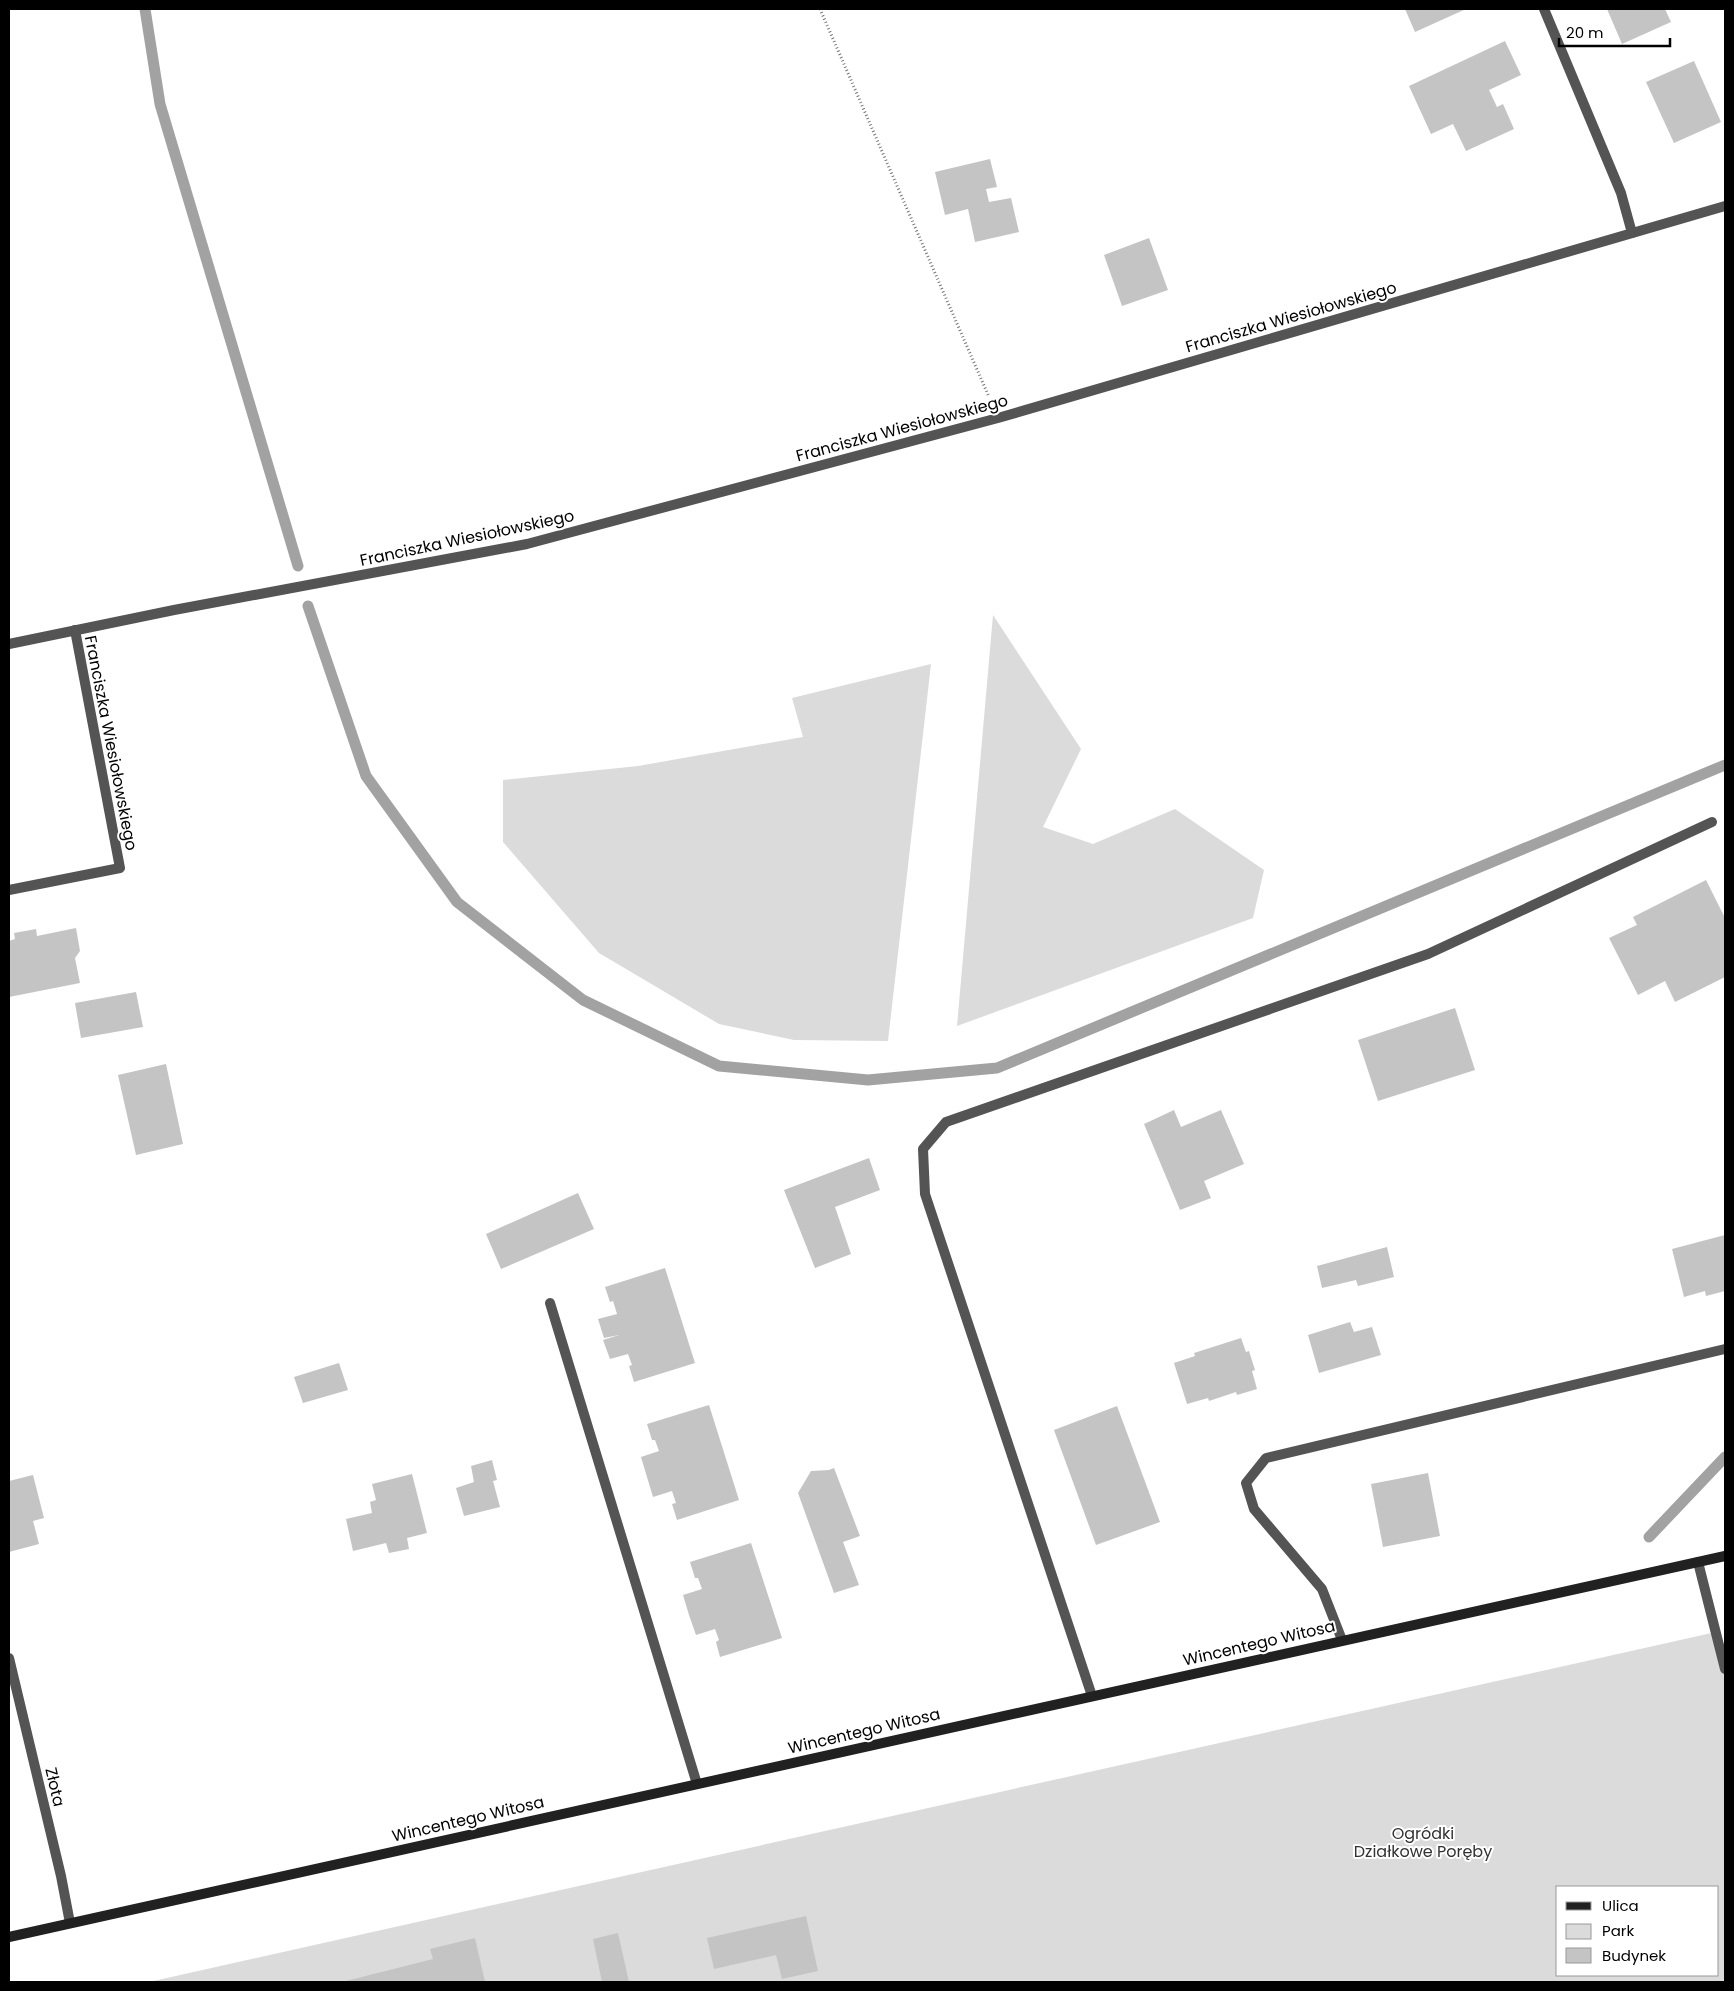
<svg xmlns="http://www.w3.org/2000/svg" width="1734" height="1991" viewBox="0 0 1734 1991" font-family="Poppins,sans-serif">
	<rect width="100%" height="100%" fill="#fff"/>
	<!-- green -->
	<g fill="#dbdbdb" fill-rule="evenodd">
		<path d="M993,615L1081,749L1043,827L1093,844L1175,809L1264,870L1253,918L957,1026Z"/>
		<path d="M931,664L888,1041L794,1040L719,1024L599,953L503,842V780L638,766L803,737L792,698Z"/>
		<path d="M1716,1632L1725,1669V1982H149ZM1558,1887H1718V1975H1558Z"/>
	</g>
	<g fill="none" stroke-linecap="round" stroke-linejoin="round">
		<!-- stream -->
		<g stroke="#a2a2a2" stroke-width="11">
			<path d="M145,9L160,104L298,566"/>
			<path d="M308,606L366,776L457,902L583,1000L719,1066L868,1080L997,1068L1725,765"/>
			<path d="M1649,1537L1725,1457"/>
		</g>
	</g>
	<!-- building -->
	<g fill="#c4c4c4">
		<path d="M1405,9H1466L1415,32Z"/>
		<path d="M1607,9H1665L1671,22L1622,44Z"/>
		<path d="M1505,41L1521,75L1489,90L1497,107L1503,104L1514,129L1466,151L1453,124L1431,134L1409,86Z"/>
		<path d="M1694,61L1721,122L1674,143L1646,82Z"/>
		<path d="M990,159L997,187L986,189L989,202L1011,198L1019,232L975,242L968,209L945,215L935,172Z"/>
		<path d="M1149,238L1168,290L1122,306L1104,255Z"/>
		<path d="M1706,880L1725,918V977L1675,1002L1665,981L1638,995L1609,938L1637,925L1633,917Z"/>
		<path d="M76,928L80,951L75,958L80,983L9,997V941L15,939L14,933L36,929L37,936Z"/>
		<path d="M136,992L143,1027L81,1038L75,1003Z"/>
		<path d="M1455,1008L1475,1070L1378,1101L1358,1040Z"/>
		<path d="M166,1064L183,1144L136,1155L118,1075Z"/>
		<path d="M1174,1110L1181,1127L1221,1110L1244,1164L1204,1181L1211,1198L1180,1210L1144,1124Z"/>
		<path d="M869,1158L880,1190L835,1207L851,1254L815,1268L784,1190Z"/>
		<path d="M578,1193L594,1229L501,1269L486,1234Z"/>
		<path d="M1725,1235V1291L1706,1296L1705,1291L1684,1297L1672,1249Z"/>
		<path d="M1387,1247L1394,1277L1358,1286L1356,1280L1322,1288L1317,1266Z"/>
		<path d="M665,1268L695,1363L634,1382L629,1366L632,1365L628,1354L610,1359L603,1340L619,1335L604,1338L598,1319L617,1314L613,1301L610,1302L605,1287Z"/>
		<path d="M1350,1322L1354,1332L1372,1327L1381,1355L1319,1373L1308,1335Z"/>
		<path d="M1241,1338L1246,1352L1249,1351L1255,1370L1252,1371L1257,1389L1237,1395L1236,1392L1209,1401L1208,1398L1187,1404L1174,1363L1195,1356L1194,1353Z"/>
		<path d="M339,1363L348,1390L303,1403L294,1377Z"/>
		<path d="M709,1405L739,1500L677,1520L672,1504L676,1503L672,1491L653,1497L641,1457L659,1451L655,1440H652L647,1424Z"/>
		<path d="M1117,1406L1160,1522L1096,1545L1054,1430Z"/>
		<path d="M492,1460L497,1480L493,1481L500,1507L464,1516L456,1488L474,1482L471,1466Z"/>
		<path d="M834,1468L860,1536L843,1542L859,1585L834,1593L798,1493L811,1471L829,1470Z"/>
		<path d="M1428,1473L1440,1536L1383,1547L1371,1484Z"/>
		<path d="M412,1474L427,1533L407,1538L409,1549L389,1553L386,1543L353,1551L346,1519L372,1513L370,1502L376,1500L372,1484Z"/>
		<path d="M33,1475L44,1518L33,1521L39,1544L9,1552V1481Z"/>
		<path d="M751,1543L782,1638L720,1657L716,1642L719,1640L715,1629L696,1635L689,1615L683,1595L702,1589L698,1578H695L690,1562Z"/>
		<path d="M806,1916L818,1971L782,1979L776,1955L714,1969L707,1938Z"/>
		<path d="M618,1933L629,1982H602L593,1939Z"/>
		<path d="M475,1938L485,1982H342L433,1959L430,1949Z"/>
	</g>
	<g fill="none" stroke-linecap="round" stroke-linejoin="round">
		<!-- path -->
		<path stroke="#767676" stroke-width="3" stroke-dasharray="1 2.5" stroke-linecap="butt" d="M820,9L989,397"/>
		<!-- lane -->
		<g stroke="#545454" stroke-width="10">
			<path d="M1544,9L1621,193L1632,233"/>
			<path d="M550,1303L697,1784"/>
			<path d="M1342,1640L1322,1589L1254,1509L1246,1483L1266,1458L1725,1349"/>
			<path d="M1092,1696L925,1194L923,1149L946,1122L1428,954L1712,822"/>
		</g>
		<!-- street -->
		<g stroke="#545454" stroke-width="10">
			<path d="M9,644L174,610L527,544L998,418L1725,206"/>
			<path d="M9,890L120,868L75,630"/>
			<path d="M1698,1562L1725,1669"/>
			<path d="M9,1658L61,1876L70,1923"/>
		</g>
		<!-- secondary -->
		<path stroke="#212121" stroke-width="10" d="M9,1937L1725,1556"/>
	</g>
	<g text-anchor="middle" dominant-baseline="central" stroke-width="4" stroke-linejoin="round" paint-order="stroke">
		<!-- street labels -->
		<g font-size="16" fill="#000" stroke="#fff">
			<text transform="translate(1291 317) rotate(-16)">Franciszka Wiesiołowskiego</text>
			<text transform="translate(902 428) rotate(-15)">Franciszka Wiesiołowskiego</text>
			<text transform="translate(467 538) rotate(-12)">Franciszka Wiesiołowskiego</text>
			<text transform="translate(111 743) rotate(79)">Franciszka Wiesiołowskiego</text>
			<text transform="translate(1259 1643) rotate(-13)">Wincentego Witosa</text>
			<text transform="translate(864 1731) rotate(-13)">Wincentego Witosa</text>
			<text transform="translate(55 1787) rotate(77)">Złota</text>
			<text transform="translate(468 1819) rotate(-13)">Wincentego Witosa</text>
		</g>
		<!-- park labels -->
		<g font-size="16" fill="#323232" stroke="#fff">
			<text x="1423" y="1833">Ogródki<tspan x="1423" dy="18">Działkowe Poręby</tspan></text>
		</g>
	</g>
	<!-- border -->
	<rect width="1734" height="1991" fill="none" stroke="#000000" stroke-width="20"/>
	<!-- legend -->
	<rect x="1556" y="1886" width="162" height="90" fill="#ffffff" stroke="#999999"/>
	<rect x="1566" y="1902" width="25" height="8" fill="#212121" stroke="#999999"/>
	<text x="1602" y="1911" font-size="15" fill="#000000">Ulica</text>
	<rect x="1566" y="1924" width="25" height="15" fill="#dbdbdb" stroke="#999999"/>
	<text x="1602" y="1936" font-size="15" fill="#000000">Park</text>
	<rect x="1566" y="1948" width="25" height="15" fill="#c4c4c4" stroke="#999999"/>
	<text x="1602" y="1961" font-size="15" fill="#000000">Budynek</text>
	<!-- scale -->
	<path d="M1559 38v8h111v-8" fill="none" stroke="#000000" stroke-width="2.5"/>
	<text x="1566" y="38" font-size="15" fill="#000000" stroke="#ffffff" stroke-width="4" paint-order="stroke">20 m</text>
</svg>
